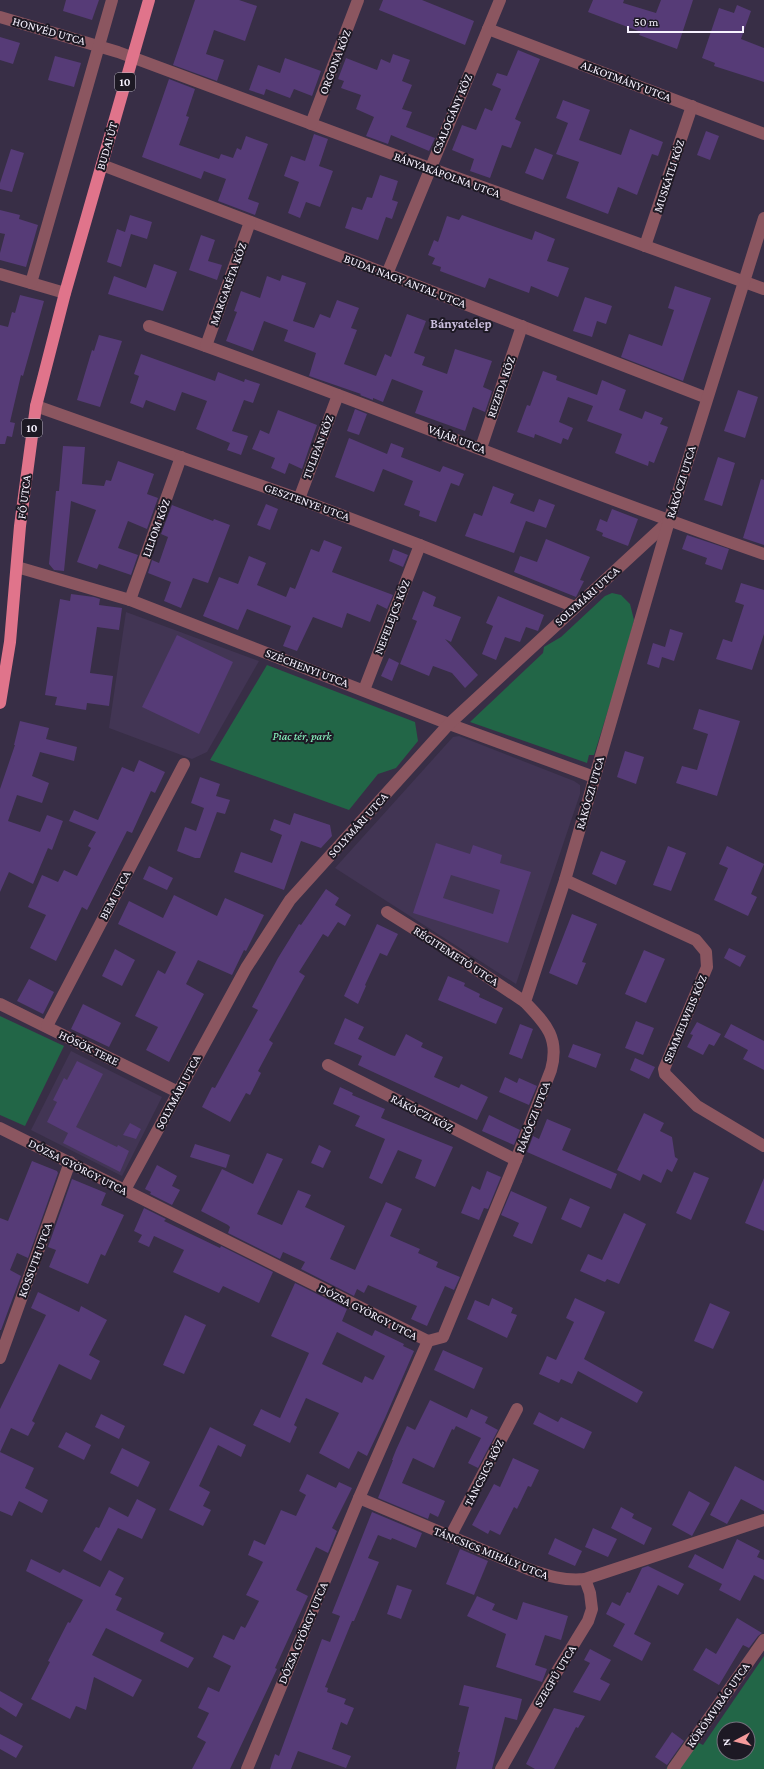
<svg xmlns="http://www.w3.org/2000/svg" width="764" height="1769" viewBox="0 0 764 1769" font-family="'Crimson Pro',serif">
	<rect width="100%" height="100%" fill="#382e46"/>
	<!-- built -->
	<g fill="#423554">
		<path d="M126,612L259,661L207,752L192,759L109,728Z"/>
		<path d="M459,736L574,781L580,785V794L516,984L335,868L453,737Z"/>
		<path d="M71,1051L162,1097L122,1176L31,1130Z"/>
	</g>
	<!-- green -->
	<g fill="#226647" fill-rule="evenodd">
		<path d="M612,593L621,595L630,604L634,620L622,666L594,755H589L587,763L470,722L543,653L544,647L561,637L605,596Z"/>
		<path d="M267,665L415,722L418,741L396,768L378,774L349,810L210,760Z"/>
		<path d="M0,1016L64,1046L25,1126L0,1115Z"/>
		<path d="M764,1656V1769H666L688,1737L703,1745ZM724,1729H748V1753H724Z"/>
	</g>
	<!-- building -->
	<g fill="#563b77" fill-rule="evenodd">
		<path d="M66,0H99L92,20L63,11Z"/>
		<path d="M195,0H239L257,6L245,41L214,30L206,54L224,60L217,81L173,65Z"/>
		<path d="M383,0H422L474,21L465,45L379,10Z"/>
		<path d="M593,0H624L623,3L656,13L661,0H693L677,49L639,35L641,32L588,12Z"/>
		<path d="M737,5L751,11L741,39L764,48V82L714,66L715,63L702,58L719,8L734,13Z"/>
		<path d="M0,37L20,43L13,64L0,60Z"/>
		<path d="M518,50L540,59L515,119L521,122L511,148L502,145L490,178L470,171L474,159L452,150L462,125L476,130L485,108L492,111L501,89L492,85L497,73L507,76Z"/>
		<path d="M393,54L410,60L402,81L412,85L402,109L412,112L406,127L435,138L429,151L391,135L388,144L366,136L374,117L356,109L361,95L341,88L344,81L338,79L346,58L377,70L381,59L390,63Z"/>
		<path d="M55,56L81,63L74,87L48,80Z"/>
		<path d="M285,58L321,71L312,96L294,89L290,98L266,89L264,95L249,90L258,65L280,73Z"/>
		<path d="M169,79L195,89L186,116L189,117L179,145L219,159L221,154L233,158L237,148L241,150L246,136L268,144L248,199L259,203L255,215L218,201L226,179L204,171L201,179L142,157Z"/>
		<path d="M563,100L590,110L579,140L621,155L630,129L663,142L658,156L652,154L637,195L618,187L608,214L566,198L579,162L556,154L568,123L556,118Z"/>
		<path d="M706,131L719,136L710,160L697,155Z"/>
		<path d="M314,134L328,139L319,166L333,171L320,207L306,202L300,218L288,213L299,182L284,176L291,156L305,161Z"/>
		<path d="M535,148L553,155L543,180L525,173Z"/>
		<path d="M11,149L24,153L12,192L0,189V183Z"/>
		<path d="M380,175L398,181L392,200L398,202L392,219L386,217L378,240L345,228L352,207L362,210L367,197L372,198Z"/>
		<path d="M0,210L20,215L19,219L38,225L26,267L0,260V253L5,234L0,233Z"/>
		<path d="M130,215L152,222L147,239L131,234L121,267L107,262L117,229L125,232Z"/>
		<path d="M462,215L532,240L535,231L555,239L547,261L569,268L558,297L531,286L529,293L489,278L485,288L440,271L441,267L432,264L435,258L428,255L434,240L438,242L447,216L459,220Z"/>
		<path d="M201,235L215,240L208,261L222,265L217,280L189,270Z"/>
		<path d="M154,264L177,272L163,311L108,294L114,276L146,288Z"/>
		<path d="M282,275L306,283L293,321L314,328L320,314L330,318L337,300L359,308L351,328L357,330L344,364L376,376L385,354L391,357L407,314L426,321L414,353L425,357L422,365L447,374L455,349L492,361L483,387L492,391L485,412L473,407L465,431L415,413L423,391L392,379L383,402L373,398V400L360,395L361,394L309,376L316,353L284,341L288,330L264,321L253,351L226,341L237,312L234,311L241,291L260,298L267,276L280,281Z"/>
		<path d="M675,286L711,298L683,381L621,357L629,334L662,346L674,310L668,308Z"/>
		<path d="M20,295L44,301L23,376L21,375L10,422L15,423L12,437L7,436L5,444H0V325L8,327L12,312L15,313Z"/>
		<path d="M585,297L612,306L606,324L597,321L592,337L573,331Z"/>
		<path d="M99,335L122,341L100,407L77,400L92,350L94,351Z"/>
		<path d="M141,354L215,381L218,372L244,382L245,379L260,384L253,403L244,400L232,431L248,436L241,455L227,450L230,443L196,429L207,401L182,392L175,411L146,400L143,408L130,403L139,376L134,374Z"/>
		<path d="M543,371L557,376L556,380L597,395L602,380L626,390L619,410L642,419L645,411L663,418L660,424L668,427L654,463L649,461L648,466L615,453L622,434L587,421L593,406L568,397L559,422L573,428L568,440L563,438L561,444L535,434L534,438L517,432L527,405L530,406Z"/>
		<path d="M738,390L758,397L745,438L724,431Z"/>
		<path d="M355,409L367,414L359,435L347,431Z"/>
		<path d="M278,410L317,425L302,469L289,463L285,474L271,468L275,458L252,449L260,430L269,434Z"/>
		<path d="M349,438L387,454L391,443L404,448L401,457L440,472L443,466L464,474L459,486L451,483L436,522L419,516L420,511L404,505L413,481L383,469L374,492L335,477Z"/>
		<path d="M63,446L85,447L82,484L104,486L106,480L111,481L118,461L154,474L147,494L158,498L147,529L128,521L118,548L138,555L131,575L99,564L97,569L77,562L96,510L71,501L64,571L54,570L49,564L56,491H59Z"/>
		<path d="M718,457L735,463L722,506L704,500Z"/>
		<path d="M761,479L764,480V545L743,538Z"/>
		<path d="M493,486L514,494L510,503L534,512L539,499L555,505L546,528L526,521L514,553L465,536L474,513L482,516Z"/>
		<path d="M266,504L278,509L270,530L257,525Z"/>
		<path d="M172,505L213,521L214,519L230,525L208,583L193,578L181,608L164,601L171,582L148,573L152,560L159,563L168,537L161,534Z"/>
		<path d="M612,509L638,519L628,546L602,536L603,533L596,530L600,519L607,522Z"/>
		<path d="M687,535L729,549L722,570L705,564L707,558L682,549Z"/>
		<path d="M546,539L590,557L580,580L584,581L576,597L514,572L520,556L537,562Z"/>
		<path d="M324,540L342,547L332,572L393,595L387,609L377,604L370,622L347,613L342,628L313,617L297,651L283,646L291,626L247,609L238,630L203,616L219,577L238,584L249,556L266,563L257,585L286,597L290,587L295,589L311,549L319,552Z"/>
		<path d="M393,549L408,555L403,567L389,561Z"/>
		<path d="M741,583L764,590V634L752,670L716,659L723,639L732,642L744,605L735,602Z"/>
		<path d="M423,591L436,597L433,606L461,617L451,642L445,639L478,675L465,688L452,673L433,666L429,676L400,664L417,621L412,619Z"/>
		<path d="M71,594L94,597L100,599L99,605L122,608L119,630L97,627L90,673L113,676L109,706L87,703L86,710L55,705L57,697L45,695L60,599L70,601Z"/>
		<path d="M498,596L544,615L538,631L526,627L520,642L505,637L496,660L482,654L493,626L486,623Z"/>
		<path d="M670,629L683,633L674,661L662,657L659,668L647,664L653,643L665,647Z"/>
		<path d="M177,635L233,662L199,734L142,707Z"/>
		<path d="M389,658L399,663L392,681L381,676Z"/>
		<path d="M699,709L740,721L717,796L676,783L682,766L697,770L708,734L693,729Z"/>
		<path d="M20,721L49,728L46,739L77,747L74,761L40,752L32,776L49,783L42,803L17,795L8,821L40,832L47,815L63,821L52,850L48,848L33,884L9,872L0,892V789L15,745H14Z"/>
		<path d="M625,751L644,757L636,784L617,777Z"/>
		<path d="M139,760L165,772L155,793L151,791L132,833L127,831L87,910L82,907L56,961L30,948L46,915L28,907L42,875L58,882L64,870L77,876L91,848L88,846L96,832L69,821L74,810L98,820L122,767L134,772Z"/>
		<path d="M200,777L220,784L216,796L230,800L225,814L217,812L200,858H195L177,851L185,827L196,831L204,808L191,803Z"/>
		<path d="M294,813L330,825L332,836L321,848L301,841L284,890L234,872L241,852L272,863L282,835L270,830L274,819L290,825Z"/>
		<path d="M436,843L470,854L473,845L502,855L500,863L531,872L508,943L413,913ZM451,875L500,890L493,914L443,898Z"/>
		<path d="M668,846L686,853L671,891L653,885Z"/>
		<path d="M727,846L764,864L751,894L757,897L748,916L714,900L728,868L719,864Z"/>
		<path d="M601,851L626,861L616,885L592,874Z"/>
		<path d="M149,866L173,878L167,890L143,879Z"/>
		<path d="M326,889L339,898L335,905L351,915L345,926L338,922L328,937L323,934L299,972L305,976L269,1040L273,1043L258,1071L261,1073L250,1095L246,1093L230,1122L202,1107L212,1087L215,1088L258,1010L252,1007L278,958L299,924L301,925Z"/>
		<path d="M174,895L217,916L225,898L264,915L246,951L244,950L232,975L198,960L186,984L204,994L169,1062L146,1050L158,1027L135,1016L158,970L165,974L176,952L118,924L129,901L163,918Z"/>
		<path d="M572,914L597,924L582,962L586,963L577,985L549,973Z"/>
		<path d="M377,924L398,934L387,956L380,953L365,985L366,986L358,1004L344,996Z"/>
		<path d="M729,948L746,956L740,967L724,958Z"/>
		<path d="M115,949L135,960L122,986L102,976Z"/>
		<path d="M644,950L665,959L646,1003L625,994Z"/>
		<path d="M448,976L465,983L464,986L480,994L479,997L503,1008L496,1024L438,1000Z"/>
		<path d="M29,979L54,992L43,1014L17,1001Z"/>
		<path d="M83,1004L121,1023L109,1047L71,1029Z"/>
		<path d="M345,1018L364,1027L358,1039L391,1055L395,1056L406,1034L423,1043L421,1047L443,1057L434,1077L459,1088L461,1084L488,1097L477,1120L358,1065L362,1056L334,1044Z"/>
		<path d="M636,1021L654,1028L643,1055L625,1048Z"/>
		<path d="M697,1022L721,1034L714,1046L709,1044L703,1055L687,1047L693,1035L690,1034Z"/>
		<path d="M520,1024L533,1029L522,1059L509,1054Z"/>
		<path d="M731,1024L764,1041V1070L743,1059L748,1050L724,1037Z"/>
		<path d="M573,1044L601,1054L596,1068L568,1057Z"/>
		<path d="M635,1058L655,1067L649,1079L630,1070Z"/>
		<path d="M77,1061L103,1074L76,1127L117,1147L118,1145L129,1151L120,1172L63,1143L68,1133L47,1122L57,1102L53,1100L64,1078L67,1080Z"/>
		<path d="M505,1077L517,1083L519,1078L537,1086L529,1105L499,1092Z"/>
		<path d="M340,1087L353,1093L352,1095L385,1109L381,1118L453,1147L435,1187L415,1178L422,1160L398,1150L382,1184L369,1178L385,1139L355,1126L360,1116L333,1104Z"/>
		<path d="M644,1113L664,1123L660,1131L672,1137L675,1157L678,1159L672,1172L667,1169L661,1183L643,1174L640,1181L617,1170Z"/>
		<path d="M489,1115L520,1130L514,1145L482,1131Z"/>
		<path d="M547,1119L571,1129L562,1150L617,1174L611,1189L527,1152L533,1136L539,1139Z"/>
		<path d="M130,1123L141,1129L136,1139L123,1135Z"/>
		<path d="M195,1144L230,1155L226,1168L190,1157Z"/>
		<path d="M319,1145L331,1151L323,1168L311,1163Z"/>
		<path d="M267,1153L283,1159L257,1214L282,1225L298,1190L311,1195L305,1207L345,1226L330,1259L355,1270L386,1202L402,1209L390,1236L420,1249L418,1253L438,1262L436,1267L460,1277L454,1290L445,1286L427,1326L411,1319L417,1306L368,1285L364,1293L357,1289L354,1296L301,1269L305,1262L283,1252L280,1259L228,1233L230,1227L228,1225L201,1211L222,1169L253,1184Z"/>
		<path d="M32,1161L57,1171L58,1173L28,1258L17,1253L10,1270L21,1276L1,1330H0V1218L8,1221Z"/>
		<path d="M157,1165L177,1176L172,1186L180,1190L172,1205L150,1194L151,1192L145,1189Z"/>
		<path d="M487,1171L501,1177L488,1209L484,1208L479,1220L461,1213L472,1186L480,1190Z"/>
		<path d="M694,1172L709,1178L691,1220L676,1213Z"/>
		<path d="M764,1178V1231L745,1223Z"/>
		<path d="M72,1179L106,1193L101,1205L124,1215L105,1256L101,1254L88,1284L49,1267L56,1250L48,1247Z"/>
		<path d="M511,1191L547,1207L532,1244L513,1236L519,1223L501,1215Z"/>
		<path d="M570,1198L590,1207L581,1228L561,1219Z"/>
		<path d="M144,1208L166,1219L164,1221L220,1248L221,1246L273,1272L259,1303L223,1286L219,1293L173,1272L184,1250L154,1236L149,1247L138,1242L142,1235L134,1231Z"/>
		<path d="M624,1213L646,1224L619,1284L607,1279L605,1282L580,1271L588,1254L602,1260Z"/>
		<path d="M295,1283L347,1309L342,1321L372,1336L375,1330L404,1344L403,1346L414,1351L385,1418L367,1456L358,1451L349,1469L319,1453L339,1413L306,1398L294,1425L297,1427L290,1443L253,1425L261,1409L280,1418L309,1353L271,1336ZM337,1332L385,1356L373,1380L365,1376L362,1383L322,1364Z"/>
		<path d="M38,1292L79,1312L81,1306L107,1320L89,1355L100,1361L91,1380L59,1364L32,1421L35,1423L28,1436L11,1428L0,1452L34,1468L25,1488L48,1500L42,1513L19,1501L12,1516L0,1511V1409L46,1315L31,1308Z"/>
		<path d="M492,1298L513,1308L511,1313L517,1315L507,1338L467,1319L475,1300L489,1306Z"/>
		<path d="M575,1298L605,1312L584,1359L643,1392L637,1403L578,1371L572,1384L561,1379L559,1383L539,1374L547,1356L556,1360L574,1322L566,1318Z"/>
		<path d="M710,1303L730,1312L713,1349L694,1341Z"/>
		<path d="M185,1315L206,1325L184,1374L163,1365Z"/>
		<path d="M443,1350L483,1368L474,1389L434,1370Z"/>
		<path d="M430,1400L467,1418L471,1409L488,1417L485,1423L498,1430L478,1468L468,1463L481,1438L456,1426L454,1430L452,1429L434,1468L413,1458L402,1483L445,1501L438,1517L430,1513L428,1519L378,1498L393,1460H392L396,1450L407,1426L415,1430Z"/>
		<path d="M539,1412L558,1422L561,1417L592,1432L584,1449L533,1424Z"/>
		<path d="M101,1414L125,1426L119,1439L95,1427Z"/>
		<path d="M210,1427L246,1445L241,1457L218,1445L199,1486L210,1492L203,1506L211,1510L203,1526L169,1510Z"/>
		<path d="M66,1432L91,1445L84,1460L58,1447Z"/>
		<path d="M122,1448L150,1462L138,1487L110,1473Z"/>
		<path d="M513,1458L539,1470L531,1487L528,1486L517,1509L514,1507L500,1535L490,1530L488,1534L472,1525L494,1484L500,1487Z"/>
		<path d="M735,1466L764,1481V1511L741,1499L727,1524L710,1515Z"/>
		<path d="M307,1474L336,1488L339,1482L352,1488L332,1528L337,1531L328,1553L316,1547L296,1590L308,1596L275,1668L277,1669L230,1769H192L206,1742L197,1737L209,1713L198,1708L208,1687L219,1692L231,1666L213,1657L223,1635L234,1640L241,1626L245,1628L259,1601L246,1595L263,1562L248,1555L254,1540L265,1545L281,1510L296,1516L306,1495L299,1491Z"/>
		<path d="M689,1491L710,1503L692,1536L672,1525Z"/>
		<path d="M137,1499L156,1509L142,1539L118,1528L101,1561L83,1551L96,1527L99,1528L109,1507L128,1517Z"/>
		<path d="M621,1507L634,1514L632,1518L652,1528L644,1545L611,1528Z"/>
		<path d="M372,1512L422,1533L416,1548L392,1538L391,1540L378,1535L368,1558L379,1562L354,1621H352L325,1687L328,1688L327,1692L346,1699L344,1704L354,1708L347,1725L341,1722L332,1749L351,1756L346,1768L298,1751L291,1769H270L275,1754L279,1756L322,1639L330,1642L340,1616L332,1613Z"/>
		<path d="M593,1528L617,1539L608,1557L585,1547Z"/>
		<path d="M555,1538L582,1551L575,1566L548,1554Z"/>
		<path d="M737,1539L760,1551L757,1557L764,1560V1580L754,1575L740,1601L719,1590L722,1584L688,1567L695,1554L723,1569Z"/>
		<path d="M460,1549L488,1561L474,1595L446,1584Z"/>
		<path d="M31,1559L60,1573L63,1569L100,1587L109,1570L124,1578L115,1595L122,1598L116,1610L164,1633L160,1641L194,1658L188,1668L106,1628L92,1655L142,1680L133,1697L94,1677L86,1710L76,1706L70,1719L31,1699L50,1662L48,1661L68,1622L70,1623L83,1600L26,1571Z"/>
		<path d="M648,1566L684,1584L678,1595L658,1585L634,1634L651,1643L642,1661L613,1646L625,1624L606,1614L612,1602L620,1606L627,1592L630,1593L642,1568Z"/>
		<path d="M397,1585L412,1590L401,1619L387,1614Z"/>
		<path d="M477,1596L495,1604L492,1610L517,1620L523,1602L568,1616L561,1640L545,1635L535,1665L547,1669L542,1682L496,1667L506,1634L467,1616Z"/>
		<path d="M737,1618L762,1633L758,1636L749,1648L743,1645L719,1685L693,1670L706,1648L716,1654Z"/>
		<path d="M590,1649L611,1660L600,1679L610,1684L600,1701L573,1692L590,1663L584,1660Z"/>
		<path d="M464,1685L522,1699L517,1720L505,1717L492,1769H456L460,1752H458L469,1707L459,1705Z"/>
		<path d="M0,1691L23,1704L16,1717L0,1707Z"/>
		<path d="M554,1708L585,1716L578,1728L576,1727L554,1769H535L526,1764Z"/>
		<path d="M672,1732L684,1741L667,1765L655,1757Z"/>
		<path d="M0,1734L23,1746L16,1758L0,1749Z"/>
	</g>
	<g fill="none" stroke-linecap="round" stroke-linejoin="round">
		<!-- minor -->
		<g stroke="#8b5660" stroke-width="12">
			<path d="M0,17L118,52L430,168L764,289"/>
			<path d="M488,29L764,134"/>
			<path d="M311,124L358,0"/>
			<path d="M102,165L387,274L707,398"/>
			<path d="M645,246L692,106"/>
			<path d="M0,274L65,293"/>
			<path d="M387,274L500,0"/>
			<path d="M31,283L112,0"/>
			<path d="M149,326C355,397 557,483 764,554"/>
			<path d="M206,346L250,222"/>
			<path d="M36,406L299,499L420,545L575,607"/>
			<path d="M481,448L522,326"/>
			<path d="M299,499L338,395"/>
			<path d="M17,567L130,600L449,724L594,777"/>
			<path d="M130,600L181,457"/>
			<path d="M364,690L420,545"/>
			<path d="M565,880L696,940L706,952L707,967L664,1069L665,1074L697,1106L764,1146"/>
			<path d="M387,912L443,947L525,1002"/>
			<path d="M0,1004L178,1092"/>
			<path d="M47,1026L184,764"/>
			<path d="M328,1065L516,1160"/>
			<path d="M0,1128L428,1341"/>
			<path d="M125,1190L246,968L290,900L449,724L668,522"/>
			<path d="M428,1341L443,1337L516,1160L551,1070C560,1038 546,1024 525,1002L565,880L669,521L764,218"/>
			<path d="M0,1358L70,1162"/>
			<path d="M359,1498L528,1569C548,1576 564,1581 585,1579L764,1520"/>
			<path d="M450,1537L517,1409"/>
			<path d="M247,1769L359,1498L428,1341"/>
			<path d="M501,1769L550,1683L588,1621L592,1609L590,1593L585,1579"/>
			<path d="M673,1769L764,1640"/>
		</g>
		<!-- major -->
		<path stroke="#e0748b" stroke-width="12" d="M0,703L10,642L20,526L36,406L65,293L149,0"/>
	</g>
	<g text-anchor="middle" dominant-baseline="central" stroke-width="4" stroke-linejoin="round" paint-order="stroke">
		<!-- shield labels -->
		<g fill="#1d1924" stroke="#b6b1bd" stroke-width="1">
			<rect x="115" y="73" width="20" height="18" rx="3"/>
			<rect x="22" y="419" width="20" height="18" rx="3"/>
		</g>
		<g font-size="11" font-weight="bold" fill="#f7f2ff">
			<text x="125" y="82">10</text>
			<text x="32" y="428">10</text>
		</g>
		<!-- street labels -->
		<g font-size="12" fill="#f7f2ff" stroke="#1d1924">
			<text transform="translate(49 31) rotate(16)">HONVÉD UTCA</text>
			<text transform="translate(335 62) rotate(-69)">ORGONA KÖZ</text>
			<text transform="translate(626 81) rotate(21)">ALKOTMÁNY UTCA</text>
			<text transform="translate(452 114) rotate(-67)">CSALOGÁNY KÖZ</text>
			<text transform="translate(107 146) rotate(-74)">BUDAI ÚT</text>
			<text transform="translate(447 175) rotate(20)">BÁNYAKÁPOLNA UTCA</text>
			<text transform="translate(669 176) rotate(-72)">MUSKÁTLI KÖZ</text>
			<text transform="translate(405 281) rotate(21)">BUDAI NAGY ANTAL UTCA</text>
			<text transform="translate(228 284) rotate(-70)">MARGARÉTA KÖZ</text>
			<text transform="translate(501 387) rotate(-71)">REZEDA KÖZ</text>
			<text transform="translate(457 439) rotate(21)">VÁJÁR UTCA</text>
			<text transform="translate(318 447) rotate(-69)">TULIPÁN KÖZ</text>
			<text transform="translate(681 482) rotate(-73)">RÁKÓCZI UTCA</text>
			<text transform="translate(24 497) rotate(-83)">FŐ UTCA</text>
			<text transform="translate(307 502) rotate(20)">GESZTENYE UTCA</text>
			<text transform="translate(156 528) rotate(-70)">LILIOM KÖZ</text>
			<text transform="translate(587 596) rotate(-42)">SOLYMÁRI UTCA</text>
			<text transform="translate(392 617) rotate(-69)">NEFELEJCS KÖZ</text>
			<text transform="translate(307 668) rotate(21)">SZÉCHENYI UTCA</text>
			<text transform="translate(590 793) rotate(-74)">RÁKÓCZI UTCA</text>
			<text transform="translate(358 825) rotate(-48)">SOLYMÁRI UTCA</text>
			<text transform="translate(115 895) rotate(-62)">BEM UTCA</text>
			<text transform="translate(456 956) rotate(33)">RÉGITEMETŐ UTCA</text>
			<text transform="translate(685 1019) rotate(-67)">SEMMELWEIS KÖZ</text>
			<text transform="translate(89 1048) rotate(26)">HŐSÖK TERE</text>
			<text transform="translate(178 1092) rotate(-62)">SOLYMÁRI UTCA</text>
			<text transform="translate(422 1113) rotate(27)">RÁKÓCZI KÖZ</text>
			<text transform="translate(533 1117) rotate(-69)">RÁKÓCZI UTCA</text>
			<text transform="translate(78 1167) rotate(27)">DÓZSA GYÖRGY UTCA</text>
			<text transform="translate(35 1260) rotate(-70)">KOSSUTH UTCA</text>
			<text transform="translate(368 1312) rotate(27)">DÓZSA GYÖRGY UTCA</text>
			<text transform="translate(484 1473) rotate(-63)">TÁNCSICS KÖZ</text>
			<text transform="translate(491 1553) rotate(22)">TÁNCSICS MIHÁLY UTCA</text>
			<text transform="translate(303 1633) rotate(-67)">DÓZSA GYÖRGY UTCA</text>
			<text transform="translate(555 1676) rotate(-59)">SZEGFŰ UTCA</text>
			<text transform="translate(718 1705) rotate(-55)">KÖRÖMVIRÁG UTCA</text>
		</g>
		<!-- park labels -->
		<g font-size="12" font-style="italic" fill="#8efec6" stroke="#1d1924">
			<text x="302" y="736">Piac tér, park</text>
		</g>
		<!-- neighbourhood labels -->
		<g font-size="13" font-weight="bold" fill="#c9bddc" stroke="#1d1924">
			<text x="461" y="323">Bányatelep</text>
		</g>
	</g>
	<!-- north arrow -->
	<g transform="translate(736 1741) rotate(263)"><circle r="19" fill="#1d1924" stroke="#74707c"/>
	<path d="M0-3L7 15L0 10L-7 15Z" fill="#f59b9c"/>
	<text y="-6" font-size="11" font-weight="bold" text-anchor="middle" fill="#f7f2ff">N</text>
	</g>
	<!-- scale -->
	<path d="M628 26v6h115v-6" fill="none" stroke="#f7f2ff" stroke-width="2"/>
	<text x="634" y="26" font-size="12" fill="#f7f2ff" stroke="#1d1924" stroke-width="3" paint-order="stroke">50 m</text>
</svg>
